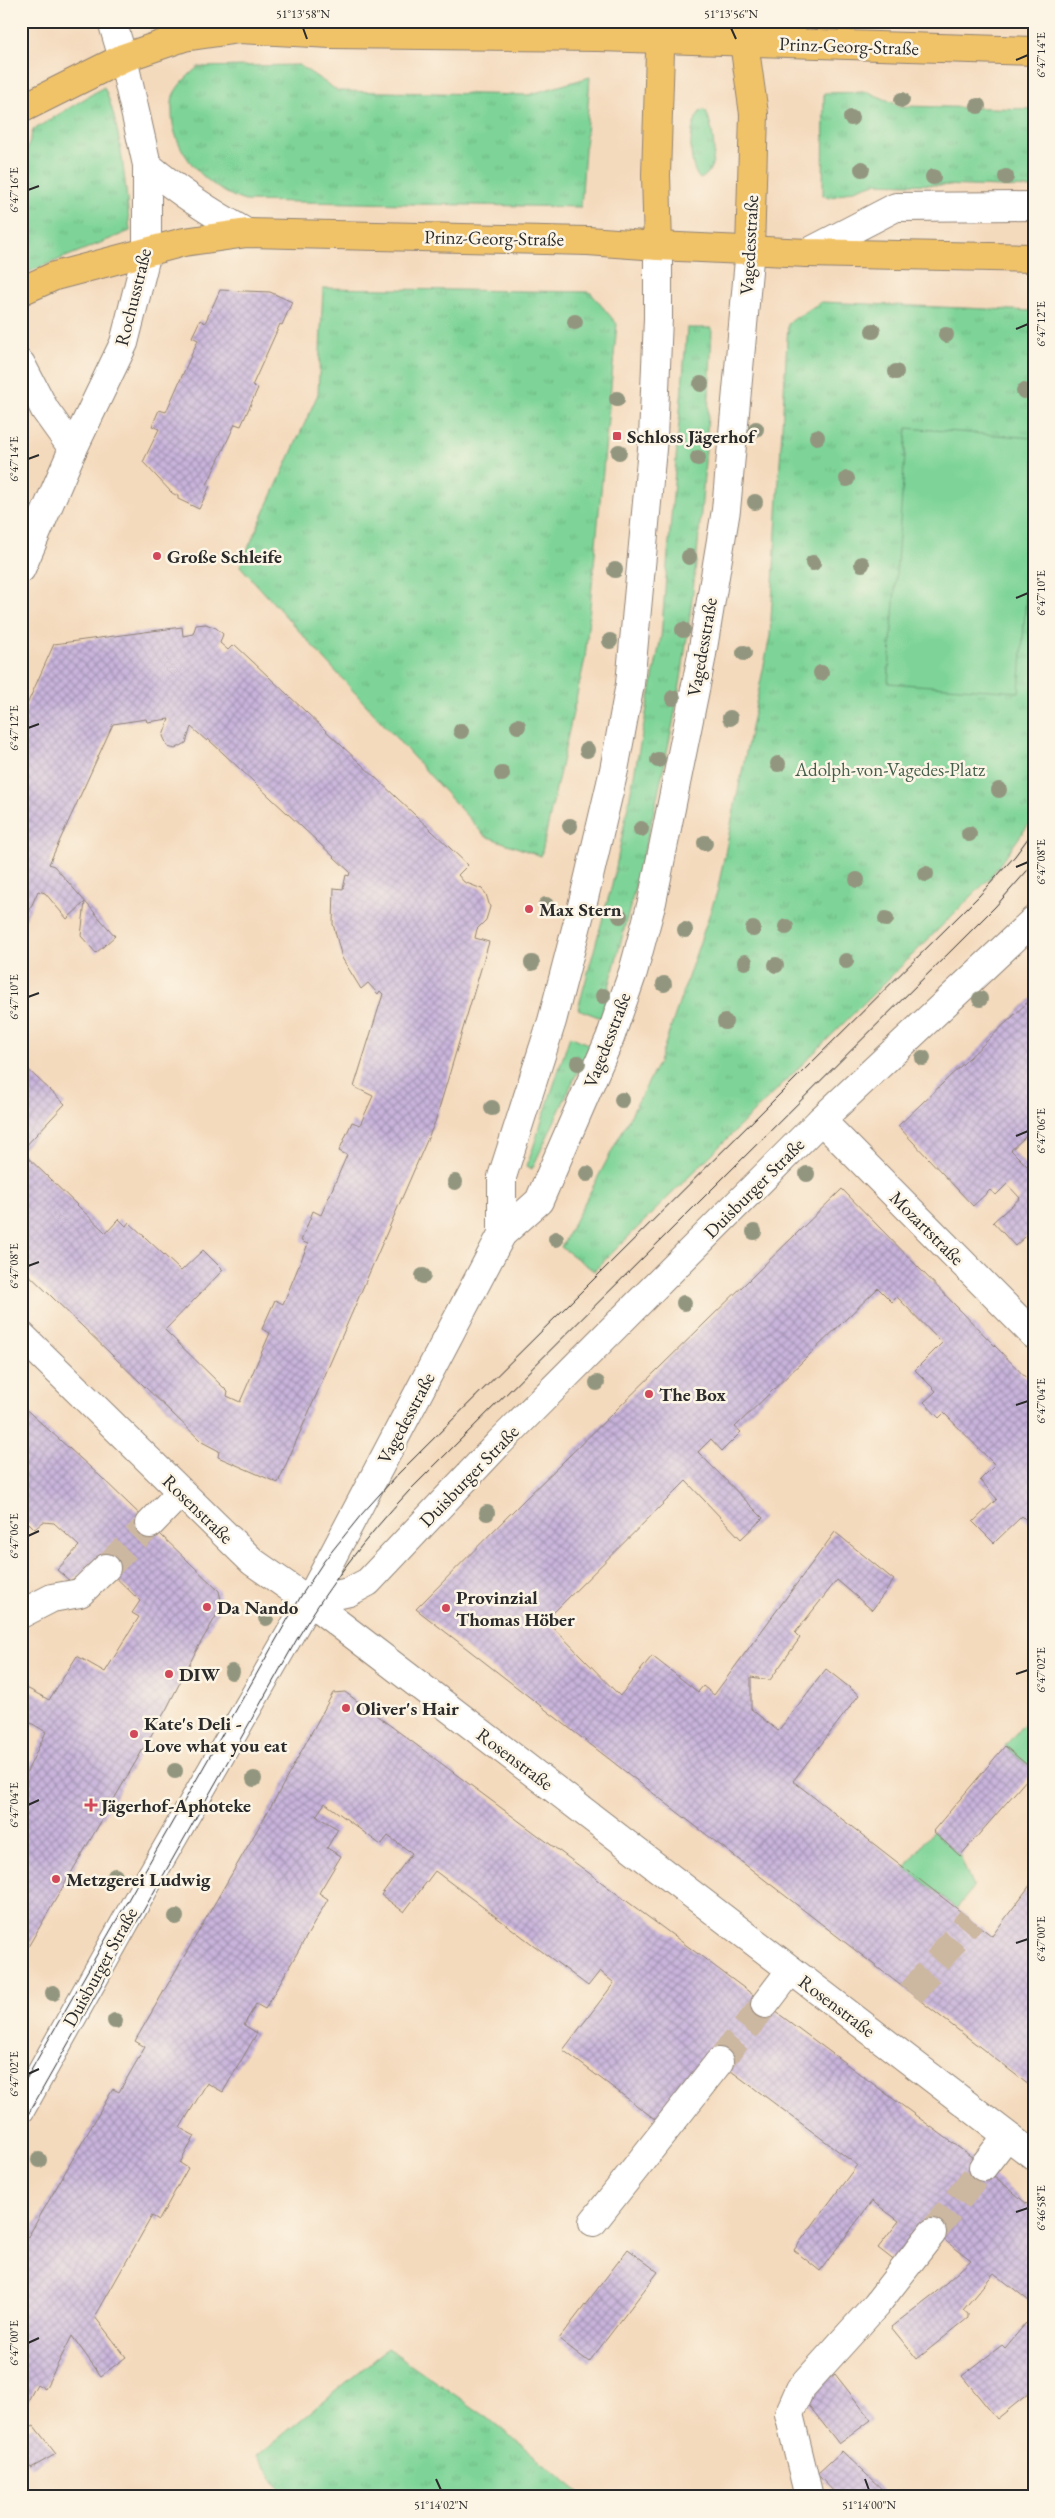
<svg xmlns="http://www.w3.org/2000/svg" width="1055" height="2518" viewBox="0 0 1055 2518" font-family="'EB Garamond',serif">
	<defs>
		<pattern id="grass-tufts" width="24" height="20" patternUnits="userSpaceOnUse" patternTransform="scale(1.25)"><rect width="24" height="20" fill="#7ed498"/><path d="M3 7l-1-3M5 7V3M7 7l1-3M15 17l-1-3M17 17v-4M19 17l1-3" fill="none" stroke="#6db683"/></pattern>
		<pattern id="building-cross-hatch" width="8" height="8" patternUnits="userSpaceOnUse" patternTransform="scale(1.25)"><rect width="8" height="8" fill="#c9b4dc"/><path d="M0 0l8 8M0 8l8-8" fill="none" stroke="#a393b3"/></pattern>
	</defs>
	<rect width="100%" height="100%" fill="#fcf5e5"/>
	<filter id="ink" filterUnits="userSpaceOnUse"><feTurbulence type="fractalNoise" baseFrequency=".02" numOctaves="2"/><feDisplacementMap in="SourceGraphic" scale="10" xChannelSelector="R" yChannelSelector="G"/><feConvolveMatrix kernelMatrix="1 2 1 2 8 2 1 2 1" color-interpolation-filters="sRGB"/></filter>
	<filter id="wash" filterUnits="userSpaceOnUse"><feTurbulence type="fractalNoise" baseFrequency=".0096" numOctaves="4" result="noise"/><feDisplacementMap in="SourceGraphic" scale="20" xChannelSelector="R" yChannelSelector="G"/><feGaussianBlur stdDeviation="1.12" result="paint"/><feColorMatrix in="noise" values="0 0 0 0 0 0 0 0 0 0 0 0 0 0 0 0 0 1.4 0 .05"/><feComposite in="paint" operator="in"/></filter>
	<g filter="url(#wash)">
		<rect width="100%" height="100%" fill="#f4dabd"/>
		<!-- grass -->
		<g fill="url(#grass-tufts)" stroke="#548062">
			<path d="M299,65L338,91L528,95L590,77L581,207L245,201C208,189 171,152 172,111C172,107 172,100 173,96C178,84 189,75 198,67Z"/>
			<path d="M104,87C121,124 126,190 130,231L21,275V170L33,130Z"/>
			<path d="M868,92L901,106L1034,109V188L875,183L830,198L823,195L824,93Z"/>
			<path d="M702,110L706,111C713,127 722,170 700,179C687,166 688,121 702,110Z"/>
			<path d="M323,288L590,292L617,324L585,659L541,856L485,836L240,566L318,394Z"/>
			<path d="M821,302L1034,311V817L989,879L594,1271L561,1247L659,1062L717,892L770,636L788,323Z"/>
			<path d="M687,328H712C708,445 699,563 681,679C662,793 630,905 601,1018L578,1009L614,877L661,637Z"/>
			<path d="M570,1036L590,1045L532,1169L527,1166Z"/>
			<path d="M388,2348L488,2418L585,2497H285L257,2456Z"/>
		</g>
		<!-- garden -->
		<g fill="#7ed498" stroke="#548062">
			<path d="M907,428L1034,438V490L1019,692L888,683Z"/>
			<path d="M1034,1712V1770L1005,1746Z"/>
			<path d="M933,1831L960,1856L973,1888L957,1908L905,1868Z"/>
		</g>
		<g id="blocks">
			<!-- building -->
			<g fill="url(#building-cross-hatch)">
				<path d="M220,290L270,292L292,302L282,325L280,324L252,386L258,388L250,406L241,426L235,424L207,485L210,486L199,509L178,499V496L172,493L143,462L159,429L152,426L159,410L166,412L198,340L192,337L200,320L205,323Z"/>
				<path d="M206,624L216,628L223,634L220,643L228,650L234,644L468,865L458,875L464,882L482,889L486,894L490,907L486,920L477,929L475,938L489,942L435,1122L278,1483L218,1457L219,1451L202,1442L21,1267V1065L22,1064L65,1104L21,1151L106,1233L119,1219L126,1226L129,1222L181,1271L203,1250L223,1270L165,1330L228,1392L227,1396L240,1402L270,1333L262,1329L275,1300L283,1304L308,1244L301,1241L313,1211L321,1215L331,1192L347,1155L339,1151L352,1122L360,1125L373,1096L354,1087L383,994L380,991L378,994L368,983L361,989L342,958L333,924L334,888L343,889L346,875L349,876L350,872L208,739L207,741L191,727L186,743L175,749L168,747L163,736L169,719L147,722L146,719L113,724L49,864L54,866L115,936L96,953L81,936L85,902L67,919L45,893L38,891L21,930V718L54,644L182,627L183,636L193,634L196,625Z"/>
				<path d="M1034,996V1129L1011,1150L1034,1173V1229L1015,1246L993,1222L1020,1198L1007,1184L996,1195L990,1190L973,1206L898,1126Z"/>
				<path d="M842,1189L1034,1386V1528L1022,1516L994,1543L973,1522L997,1499L980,1480L995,1465L944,1413L939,1418L924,1402L936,1391L915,1370L942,1343L897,1297L892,1302L878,1288L735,1427L741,1432L722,1451L711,1439L698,1452L763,1518L741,1539L686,1481L546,1620L620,1696L652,1656L698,1692L703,1686L714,1695L835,1532L894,1580L872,1610L837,1580L795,1633L800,1638L770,1680L751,1677V1709L778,1731L826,1669L859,1695L793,1781L992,1936L1034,1880V2089L416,1609L521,1503Z"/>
				<path d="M21,1405L100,1476L219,1591L222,1606L197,1649L167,1708L21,1959V1784L46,1732L21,1717V1685L49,1700L77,1656L105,1672L139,1617L132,1613L140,1601L100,1562L70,1581L57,1570L79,1546L54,1523L43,1522L35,1529L29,1523L25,1527L21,1524Z"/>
				<path d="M345,1692L973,2158L1034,2210V2305L994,2273L963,2310L968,2314V2318L917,2359L891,2327L935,2293L971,2260L943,2239L896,2262L878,2248L899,2221L872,2201L820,2271L794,2250L857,2165L719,2062L664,2126L563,2050L614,1983L600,1971L588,1986L435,1871L404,1912L381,1895L412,1853L388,1836L381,1845L325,1803L316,1816L338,1829L327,1848L341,1856L319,1893L328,1899L265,2009L256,2004L244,2025L257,2033L223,2092L207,2083L180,2128L195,2136L180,2163L188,2168L159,2220L152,2216L95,2317L126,2357L101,2376L72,2336L45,2389L37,2384L21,2414V2249L113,2089L119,2092L145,2047L135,2041L278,1794L333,1693Z"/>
				<path d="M1005,1746L1034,1771L960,1856L933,1831Z"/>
				<path d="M628,2249L658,2272L589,2362L559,2339Z"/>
				<path d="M1026,2323L1032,2328L1034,2326V2389L997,2419L962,2376L1002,2345L1005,2348Z"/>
				<path d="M835,2374L871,2420L839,2444L803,2398Z"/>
				<path d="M34,2426L56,2454L31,2468L21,2456V2432Z"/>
				<path d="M842,2451L890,2497H839L817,2474Z"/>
			</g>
		</g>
	</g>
	<g filter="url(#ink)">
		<use href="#blocks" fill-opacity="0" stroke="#908274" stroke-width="1"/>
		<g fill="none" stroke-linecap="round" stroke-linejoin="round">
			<!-- minor-tunnel -->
			<g stroke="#ccb7a0" stroke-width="28" stroke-dasharray="28 14" stroke-linecap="butt">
				<path d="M106,1568L150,1524"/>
				<path d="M911,1994L971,1919"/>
				<path d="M719,2062L765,2004"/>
				<path d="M932,2233L983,2167"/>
			</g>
			<!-- minor casing -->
			<g stroke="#908274" stroke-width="30">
				<g id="minor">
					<path d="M147,165C179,192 211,213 247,233"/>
					<path d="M807,253L896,207L1034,206"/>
					<path d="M21,364L45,410L73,449"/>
					<path d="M21,569L73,449L124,343L147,252V165L123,58L112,21"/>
					<path d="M821,1120L1034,1335"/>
					<path d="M502,1234V1177L552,1021L584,898L614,770L630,684L653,438L658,318V246"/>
					<path d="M21,1335L253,1562L309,1601L1034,2156"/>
					<path d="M150,1524L181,1492"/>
					<path d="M309,1601L349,1592L368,1582L499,1443L821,1120L1034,920"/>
					<path d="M21,1614L52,1598L80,1593L106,1568"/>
					<path d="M765,2004L791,1970"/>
					<path d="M21,2109L147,1883L309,1601L502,1234L539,1201L610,1038L633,972L652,902L701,660L726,510L750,249"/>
					<path d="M983,2167L1007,2136"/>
					<path d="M593,2222L719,2062"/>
					<path d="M809,2497L789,2414L800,2389L876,2305L932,2233"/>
				</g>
			</g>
			<!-- major casing -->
			<g stroke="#908274" stroke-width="30">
				<g id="major">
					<path d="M741,21L754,114L750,249"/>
					<path d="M21,109L123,58L184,37L239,29L331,34L598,37L1034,51"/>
					<path d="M658,246L656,175L661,21"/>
					<path d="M21,291L55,276L184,242L247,233L588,241L658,246L807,253L1034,258"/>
				</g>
			</g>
			<!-- minor -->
			<use href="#minor" stroke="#fff" stroke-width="28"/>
			<!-- major -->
			<use href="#major" stroke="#f1c369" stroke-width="28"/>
			<!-- tram -->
			<g stroke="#2b2b2b" stroke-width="1">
				<path d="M21,2088L301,1596L324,1561L361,1515L398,1474L979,896L1015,856L1034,830"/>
				<path d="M21,2127L297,1639C329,1585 366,1537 409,1491L995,907L1034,863"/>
			</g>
		</g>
		<!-- trees -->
		<g fill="#93967f">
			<circle cx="902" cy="100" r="8"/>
			<circle cx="978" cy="106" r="8"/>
			<circle cx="851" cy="118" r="8"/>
			<circle cx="862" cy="169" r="8"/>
			<circle cx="933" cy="177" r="8"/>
			<circle cx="1006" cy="177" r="8"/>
			<circle cx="575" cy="322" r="8"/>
			<circle cx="873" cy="331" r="8"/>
			<circle cx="946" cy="335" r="8"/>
			<circle cx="896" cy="372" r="8"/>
			<circle cx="701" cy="384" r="8"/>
			<circle cx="1024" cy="391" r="8"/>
			<circle cx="617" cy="399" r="8"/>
			<circle cx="756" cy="429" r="8"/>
			<circle cx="817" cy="437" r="8"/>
			<circle cx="619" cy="452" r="8"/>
			<circle cx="698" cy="458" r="8"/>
			<circle cx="847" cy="479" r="8"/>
			<circle cx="755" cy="502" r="8"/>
			<circle cx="689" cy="557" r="8"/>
			<circle cx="813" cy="563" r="8"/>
			<circle cx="862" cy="564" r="8"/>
			<circle cx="615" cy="570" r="8"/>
			<circle cx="683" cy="630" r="8"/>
			<circle cx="610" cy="641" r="8"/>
			<circle cx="744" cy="653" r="8"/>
			<circle cx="821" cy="673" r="8"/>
			<circle cx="673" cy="698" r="8"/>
			<circle cx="730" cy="718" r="8"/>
			<circle cx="518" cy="726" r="8"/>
			<circle cx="461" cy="731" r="8"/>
			<circle cx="587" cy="750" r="8"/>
			<circle cx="658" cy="760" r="8"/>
			<circle cx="778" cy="764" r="8"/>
			<circle cx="502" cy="774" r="8"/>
			<circle cx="999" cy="790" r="8"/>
			<circle cx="570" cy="826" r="8"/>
			<circle cx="641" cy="829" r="8"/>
			<circle cx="969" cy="834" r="8"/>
			<circle cx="705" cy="843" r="8"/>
			<circle cx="926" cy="874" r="8"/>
			<circle cx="857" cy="880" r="8"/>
			<circle cx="546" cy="905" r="8"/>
			<circle cx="620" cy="916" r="8"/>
			<circle cx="886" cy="919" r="8"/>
			<circle cx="786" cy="927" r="8"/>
			<circle cx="753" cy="929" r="8"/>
			<circle cx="685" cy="930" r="8"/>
			<circle cx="846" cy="961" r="8"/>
			<circle cx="745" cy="962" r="8"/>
			<circle cx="532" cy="963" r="8"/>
			<circle cx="776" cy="965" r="8"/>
			<circle cx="664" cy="984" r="8"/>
			<circle cx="603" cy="996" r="8"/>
			<circle cx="980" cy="999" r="8"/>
			<circle cx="725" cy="1022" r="8"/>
			<circle cx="923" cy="1058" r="8"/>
			<circle cx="578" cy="1063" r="8"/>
			<circle cx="622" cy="1100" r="8"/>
			<circle cx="492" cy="1108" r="8"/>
			<circle cx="587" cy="1174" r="8"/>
			<circle cx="807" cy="1174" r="8"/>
			<circle cx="455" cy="1182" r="8"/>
			<circle cx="754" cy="1232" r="8"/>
			<circle cx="556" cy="1239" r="8"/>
			<circle cx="423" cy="1276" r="8"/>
			<circle cx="684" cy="1303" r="8"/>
			<circle cx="597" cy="1383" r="8"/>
			<circle cx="487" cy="1513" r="8"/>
			<circle cx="266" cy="1618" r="8"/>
			<circle cx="232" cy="1672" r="8"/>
			<circle cx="175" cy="1771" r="8"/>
			<circle cx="254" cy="1779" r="8"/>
			<circle cx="115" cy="1876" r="8"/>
			<circle cx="176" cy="1917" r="8"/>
			<circle cx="53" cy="1993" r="8"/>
			<circle cx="115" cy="2021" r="8"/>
			<circle cx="39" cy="2160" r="8"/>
		</g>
	</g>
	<!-- ticks -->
	<path fill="none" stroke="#2b2b2b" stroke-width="2" d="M303,28L307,39M731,28L736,39M1016,60L1028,55M28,190L39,186M1016,329L1028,324M28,459L39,455M1016,598L1028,593M28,728L39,724M1016,867L1028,862M28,997L39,993M1016,1136L1028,1131M28,1266L39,1262M1016,1405L1028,1401M28,1536L39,1531M1016,1674L1028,1670M28,1805L39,1800M1016,1943L1028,1939M28,2074L39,2069M1016,2212L1028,2208M28,2343L39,2338M436,2479L441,2490M865,2479L869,2490"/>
	<!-- markers -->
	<g fill="#d1495b" stroke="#fcf5e5" stroke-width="2">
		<rect x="612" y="431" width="10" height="10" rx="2.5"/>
		<circle cx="157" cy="556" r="5"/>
		<circle cx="529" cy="909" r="5"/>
		<circle cx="649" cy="1394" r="5"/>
		<circle cx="207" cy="1607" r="5"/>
		<circle cx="446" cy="1608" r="5"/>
		<circle cx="169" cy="1674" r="5"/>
		<circle cx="346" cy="1708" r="5"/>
		<circle cx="134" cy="1734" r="5"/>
		<path d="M88.5 1797.5h5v5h5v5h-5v5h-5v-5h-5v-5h5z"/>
		<circle cx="56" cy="1879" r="5"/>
	</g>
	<g text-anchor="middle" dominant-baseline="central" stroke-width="5" stroke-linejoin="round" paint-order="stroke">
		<!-- street labels -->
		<g font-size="19" fill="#2b2b2b" stroke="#fcf5e5">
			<text transform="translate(849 46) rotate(2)">Prinz-Georg-Straße</text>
			<text transform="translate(494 238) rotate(1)">Prinz-Georg-Straße</text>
			<text transform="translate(749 245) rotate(-87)">Vagedesstraße</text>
			<text transform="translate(133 297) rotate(-76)">Rochusstraße</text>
			<text transform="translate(702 647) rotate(-80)">Vagedesstraße</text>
			<text transform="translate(607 1040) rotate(-69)">Vagedesstraße</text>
			<text transform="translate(754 1188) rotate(-45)">Duisburger Straße</text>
			<text transform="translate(927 1228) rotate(45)">Mozartstraße</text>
			<text transform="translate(406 1418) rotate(-62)">Vagedesstraße</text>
			<text transform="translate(469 1476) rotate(-46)">Duisburger Straße</text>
			<text transform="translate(198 1509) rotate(44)">Rosenstraße</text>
			<text transform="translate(515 1759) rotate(37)">Rosenstraße</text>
			<text transform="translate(100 1967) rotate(-61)">Duisburger Straße</text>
			<text transform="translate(837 2006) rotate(37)">Rosenstraße</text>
		</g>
		<!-- poi labels -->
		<g font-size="19" font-weight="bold" fill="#2b2b2b" stroke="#fcf5e5" text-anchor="start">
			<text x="627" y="436">Schloss Jägerhof</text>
			<text x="167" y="556">Große Schleife</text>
			<text x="539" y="909">Max Stern</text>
			<text x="659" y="1394">The Box</text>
			<text x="456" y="1597">Provinzial<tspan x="456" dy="22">Thomas Höber</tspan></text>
			<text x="217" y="1607">Da Nando</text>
			<text x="179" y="1674">DIW</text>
			<text x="356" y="1708">Oliver's Hair</text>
			<text x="144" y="1723">Kate's Deli -<tspan x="144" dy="22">Love what you eat</tspan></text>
			<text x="101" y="1805">Jägerhof-Aphoteke</text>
			<text x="66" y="1879">Metzgerei Ludwig</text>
		</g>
		<!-- park labels -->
		<g font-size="19" fill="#445e4c" stroke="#fcf5e5">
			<text x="890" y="769">Adolph-von-Vagedes-Platz</text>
		</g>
	</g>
	<!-- margin -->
	<rect width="1055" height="2518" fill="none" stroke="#fcf5e5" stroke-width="55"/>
	<rect x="28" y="28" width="1000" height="2462" fill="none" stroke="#2b2b2b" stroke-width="2"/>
	<g font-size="12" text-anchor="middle" fill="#2b2b2b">
		<text x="303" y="18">51°13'58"N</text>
		<text x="731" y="18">51°13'56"N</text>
		<text transform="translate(1041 55) rotate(-90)" y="4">6°47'14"E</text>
		<text transform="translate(14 190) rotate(-90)" y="4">6°47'16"E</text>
		<text transform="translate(1041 324) rotate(-90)" y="4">6°47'12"E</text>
		<text transform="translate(14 459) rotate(-90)" y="4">6°47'14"E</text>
		<text transform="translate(1041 593) rotate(-90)" y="4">6°47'10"E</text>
		<text transform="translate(14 728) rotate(-90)" y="4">6°47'12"E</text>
		<text transform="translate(1041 862) rotate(-90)" y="4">6°47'08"E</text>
		<text transform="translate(14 997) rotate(-90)" y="4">6°47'10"E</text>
		<text transform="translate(1041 1131) rotate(-90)" y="4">6°47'06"E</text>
		<text transform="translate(14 1266) rotate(-90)" y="4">6°47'08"E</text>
		<text transform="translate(1041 1401) rotate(-90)" y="4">6°47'04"E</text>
		<text transform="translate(14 1536) rotate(-90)" y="4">6°47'06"E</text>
		<text transform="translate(1041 1670) rotate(-90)" y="4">6°47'02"E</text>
		<text transform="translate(14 1805) rotate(-90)" y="4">6°47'04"E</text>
		<text transform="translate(1041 1939) rotate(-90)" y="4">6°47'00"E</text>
		<text transform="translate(14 2074) rotate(-90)" y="4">6°47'02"E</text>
		<text transform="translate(1041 2208) rotate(-90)" y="4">6°46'58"E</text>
		<text transform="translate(14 2343) rotate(-90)" y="4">6°47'00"E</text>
		<text x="441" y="2509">51°14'02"N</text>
		<text x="869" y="2509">51°14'00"N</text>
	</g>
</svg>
